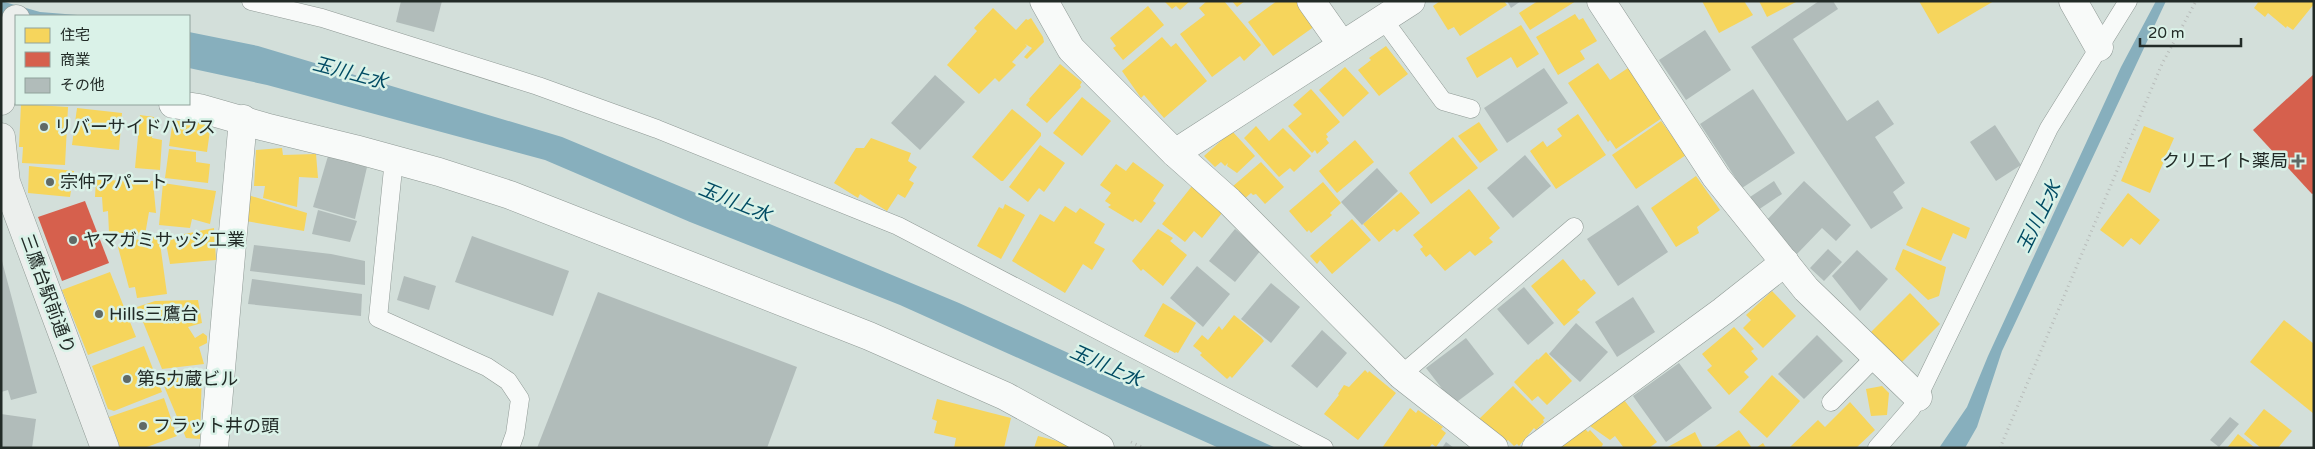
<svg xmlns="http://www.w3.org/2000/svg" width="2315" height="449" viewBox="0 0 2315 449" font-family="'Varela Round','Noto Sans JP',sans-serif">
	<rect width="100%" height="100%" fill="#d3dfda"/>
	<!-- water -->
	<g fill="#87afbd">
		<path d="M1,1L40,12L90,16H16L1,31Z"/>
		<path d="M2156,1H2166L2002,351L1977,427L1965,448H1939L1967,407L1988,356L2121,67Z"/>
		<path d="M189,32L258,46L562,137L959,303L1276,448H1219L900,305L690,222L545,160L267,85L189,68Z"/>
	</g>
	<!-- homes -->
	<g fill="#f6d55c">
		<path d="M1164,1H1190L1180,10L1176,6L1172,9Z"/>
		<path d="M1207,1H1224L1261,45L1244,61L1240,56L1212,77L1180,34L1205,15L1199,8Z"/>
		<path d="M1232,1H1245L1237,7Z"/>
		<path d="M1277,1H1297L1315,26L1273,56L1248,22Z"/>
		<path d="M1440,1H1504L1507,5L1460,36L1454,27L1448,30L1433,6Z"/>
		<path d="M1538,1H1576L1530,30L1519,13Z"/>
		<path d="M1702,1H1744L1753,15L1719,33Z"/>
		<path d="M1759,1H1798L1767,17Z"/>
		<path d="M1919,1H1994L1938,34Z"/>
		<path d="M2259,1H2314V4L2293,30L2287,26L2286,28L2268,13L2265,17L2254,8Z"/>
		<path d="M1148,6L1164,25L1123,60L1113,48L1116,46L1110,38Z"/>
		<path d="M993,8L1016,30L1026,19L1028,20L1031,18L1043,37L1044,42L1027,59L1024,57L1032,48L1025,44L1027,46L1012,62L1016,65L999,82L995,78L979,94L947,65L977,31L974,28Z"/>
		<path d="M1575,14L1579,20L1583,18L1597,41L1580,51L1585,59L1558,75L1536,37Z"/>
		<path d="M1521,25L1539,54L1517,68L1511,57L1477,78L1466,58Z"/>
		<path d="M1162,37L1171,47L1176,43L1207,81L1164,118L1144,95L1141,98L1122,71Z"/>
		<path d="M1386,46L1408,74L1379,96L1358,70L1371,60L1369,58Z"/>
		<path d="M1598,63L1610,80L1628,68L1662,118L1616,149L1610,140L1608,142L1568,83Z"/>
		<path d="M1060,64L1082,82L1080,85L1081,87L1047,123L1026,105L1030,100L1029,99Z"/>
		<path d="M1345,67L1369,93L1343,117L1319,90Z"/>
		<path d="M1311,89L1340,122L1326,134L1328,137L1326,139L1329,143L1317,154L1315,150L1312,153L1288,126L1302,114L1293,105Z"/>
		<path d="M1082,97L1111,121L1082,156L1053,133Z"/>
		<path d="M21,104L68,107L65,165L22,163L23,147H19Z"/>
		<path d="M77,108L122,113L119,150L72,145Z"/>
		<path d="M1012,109L1041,133V136L1003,181H1001L972,157Z"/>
		<path d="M1578,114L1606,155L1556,189L1530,151L1543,141L1547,147L1562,136L1557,129Z"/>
		<path d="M140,115L154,117L152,138L162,140L160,170L135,168Z"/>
		<path d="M181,119L211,123L207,152L169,146L173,120L179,121Z"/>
		<path d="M1661,121L1686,155L1636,189L1612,155Z"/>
		<path d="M1479,122L1498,150L1480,163L1458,136Z"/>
		<path d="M1256,126L1269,141L1283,128L1311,156L1294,172L1290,168L1279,177L1244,138Z"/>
		<path d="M2144,126L2174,138L2150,193L2121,181Z"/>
		<path d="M1232,131L1255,156L1237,173L1227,166L1228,163L1225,166L1221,162L1215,167L1204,156Z"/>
		<path d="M1453,137L1478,168L1431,204L1409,173Z"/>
		<path d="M871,138L911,153L908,161L917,167L909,180L914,183L905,198L898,194L887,211L860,194L858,198L834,183L856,148H864Z"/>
		<path d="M1355,140L1374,162L1337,193L1319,171Z"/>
		<path d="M1040,145L1065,163L1044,192L1039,188L1028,202L1009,187Z"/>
		<path d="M282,148L283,155L316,154L318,178L299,177L297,207L263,198L265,186H254L256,150Z"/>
		<path d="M169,149L196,152V162L210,164L208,183L165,178Z"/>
		<path d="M1133,162L1164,185L1153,201L1156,203L1141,223L1135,219L1133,222L1108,207L1111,205L1105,201L1111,193L1100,185L1116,164L1126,171Z"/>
		<path d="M1261,162L1284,187L1265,204L1256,194L1253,195L1251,193L1243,200L1232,187Z"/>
		<path d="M29,166L74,171L70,197L28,193Z"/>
		<path d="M1696,176L1720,210L1697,227L1699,233L1676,247L1651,208Z"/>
		<path d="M96,180L153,181L156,213L149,212L145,235L109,233L108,211L103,212L102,197H95Z"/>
		<path d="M1323,182L1341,203L1330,213L1332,215L1311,233L1309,230L1307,232L1289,211Z"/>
		<path d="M163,183L216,191L210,224L192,219L190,228L159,225Z"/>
		<path d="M1192,186L1222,213L1202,238L1194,231L1185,242L1162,224Z"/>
		<path d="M1469,189L1500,228L1489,238L1493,242L1475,256L1470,251L1445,271L1430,254L1426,257L1420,249L1423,247L1413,235Z"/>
		<path d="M1401,192L1420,213L1397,232L1394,229L1379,242L1363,224Z"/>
		<path d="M2128,193L2160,220L2140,245L2131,238L2123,247L2100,230Z"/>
		<path d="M248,195L307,213L304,231L246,221Z"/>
		<path d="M1005,204L1025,215L1001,259L977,246L999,207L1003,209Z"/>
		<path d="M1065,206L1076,213L1080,208L1105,224L1094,243L1105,249L1092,270L1083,264L1065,293L1012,261L1040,214L1054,222Z"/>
		<path d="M1922,207L1970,228L1966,239L1953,233L1941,261L1906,245Z"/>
		<path d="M1352,219L1371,240L1332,274L1320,260L1317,264L1310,256Z"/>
		<path d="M214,228L216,260L170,264L165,238Z"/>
		<path d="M1158,229L1173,238L1170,241L1187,255L1163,286L1143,269L1141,271L1132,261Z"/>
		<path d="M159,236L167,294L137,298L135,287L129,288L118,247L123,242Z"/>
		<path d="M1903,249L1946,267L1939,296L1928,300L1895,269Z"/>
		<path d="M1563,259L1581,281L1584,279L1596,293L1577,310L1580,312L1564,326L1531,286Z"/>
		<path d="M110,272L136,337L88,355L62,290Z"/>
		<path d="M1772,291L1796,316L1763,348L1743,328L1751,320L1746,315Z"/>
		<path d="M1910,293L1940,324L1898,366L1867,336Z"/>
		<path d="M198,300L202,323L188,327L195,338L203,333L207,336V343L199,347L204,364L162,369L137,307L155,301Z"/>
		<path d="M1163,303L1196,323L1178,353L1176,352L1175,353L1144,336Z"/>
		<path d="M1234,315L1261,337L1264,341L1232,378L1230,376L1227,379L1200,355L1202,353L1193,346L1202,335L1208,340L1219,326L1222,330Z"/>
		<path d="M2284,320L2314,344V414L2250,362Z"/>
		<path d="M1734,327L1754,349L1751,351L1758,359L1744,372L1749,377L1729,395L1707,370L1712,366L1702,354Z"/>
		<path d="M144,346L162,392L114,411L108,409L92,366Z"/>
		<path d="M1546,352L1572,381L1547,405L1538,396L1532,401L1514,382L1537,359L1538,360Z"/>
		<path d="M202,370L200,439L186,438L164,386L167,373Z"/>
		<path d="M1365,370L1368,373L1369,371L1396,393L1358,440L1324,414L1339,395L1338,394L1344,385L1349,387Z"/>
		<path d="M1772,375L1800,401L1767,438L1739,412Z"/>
		<path d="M1513,386L1545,418L1543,420L1544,422L1536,430L1534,428L1519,446L1517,444L1514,446L1508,440L1505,443L1477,421Z"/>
		<path d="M1882,386L1889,393L1887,415L1871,416L1866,389Z"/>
		<path d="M164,398L177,436L144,448H120L109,417Z"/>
		<path d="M937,399L1011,418L1004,448H954L956,438L934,433L937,421L932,419Z"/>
		<path d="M1624,400L1657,442L1649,448H1624L1615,436L1610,440L1590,426Z"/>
		<path d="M1850,402L1875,430L1856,448H1789L1818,420L1825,427Z"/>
		<path d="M1410,408L1416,413L1418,410L1443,427L1441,429L1446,433L1436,447L1432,444L1429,448H1382Z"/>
		<path d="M2264,409L2292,431L2278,448H2261L2244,434Z"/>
		<path d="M1584,428L1588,432L1590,430L1603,444L1601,448H1556Z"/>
		<path d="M1739,430L1752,448H1713Z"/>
		<path d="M1695,432L1703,448H1666Z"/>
		<path d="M2238,434L2255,448H2227Z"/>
		<path d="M1038,436L1069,444L1068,448H1034Z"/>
		<path d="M1763,443L1766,448H1756Z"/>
	</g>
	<!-- shops -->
	<g fill="#d6604d">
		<path d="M2314,74V193L2312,194L2253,130Z"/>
		<path d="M85,201L109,263L62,281L38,217Z"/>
	</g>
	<!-- building -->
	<g fill="#b1bcba">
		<path d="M401,1H442L434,32L396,22Z"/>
		<path d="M1507,1H1521L1511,8Z"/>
		<path d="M1819,1H1833L1838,9L1793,39L1847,121L1878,100L1894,124L1875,137L1905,183L1893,192L1903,208L1871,229L1751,47Z"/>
		<path d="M1705,30L1731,70L1686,100L1659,60Z"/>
		<path d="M1544,68L1568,103L1507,143L1484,108Z"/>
		<path d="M935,75L965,102L920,150L891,123Z"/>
		<path d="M1753,89L1795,153L1742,188L1700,124Z"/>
		<path d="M1995,125L2021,165L1996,181L1970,142Z"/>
		<path d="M1525,155L1551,186L1513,218L1487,188Z"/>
		<path d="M328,156L367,167L355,219L313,207Z"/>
		<path d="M1377,168L1398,191L1362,225L1341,202Z"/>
		<path d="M1774,181L1782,194L1758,210L1750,197Z"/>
		<path d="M1804,181L1851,225L1836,241L1822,228L1797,254L1764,223Z"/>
		<path d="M1638,205L1668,252L1618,286L1587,239Z"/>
		<path d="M318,210L357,221L350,242L312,234Z"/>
		<path d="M1235,229L1261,250L1235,282L1209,261Z"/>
		<path d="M472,236L569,271L553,316L455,282Z"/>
		<path d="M254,245L331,254L365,261V285L250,271Z"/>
		<path d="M1828,249L1842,262L1824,281L1810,268Z"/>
		<path d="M1857,250L1888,279L1860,311L1832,276Z"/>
		<path d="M2,261L37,393L11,400L8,390L1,392Z"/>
		<path d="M1197,266L1230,294L1203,327L1170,298Z"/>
		<path d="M404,276L436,286L429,310L397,300Z"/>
		<path d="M252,279L362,294L361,316L248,304Z"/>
		<path d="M1271,283L1300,307L1271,343L1241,319Z"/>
		<path d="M1524,287L1554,323L1528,345L1497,309Z"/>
		<path d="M598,292L797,367L767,448H537Z"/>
		<path d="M1633,297L1655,332L1617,357L1595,322Z"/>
		<path d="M1576,323L1608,352L1580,382L1549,354Z"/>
		<path d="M1322,330L1347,353L1317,388L1291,366Z"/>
		<path d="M1817,335L1843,361L1804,399L1778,374Z"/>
		<path d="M1466,338L1494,374L1454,404L1426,368Z"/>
		<path d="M1679,363L1712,408L1666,442L1633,396Z"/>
		<path d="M1,414L36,419L32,448H1Z"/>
		<path d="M2230,417L2239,424L2219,447L2210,440Z"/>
		<path d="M1446,442L1454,448H1442Z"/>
	</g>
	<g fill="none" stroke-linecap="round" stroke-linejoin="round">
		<!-- lane casing -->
		<g stroke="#8f9995" stroke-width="19">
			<g id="lane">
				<path d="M251,1L322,18L538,86L657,129L898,226L1324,448"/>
				<path d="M1383,19L1443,101L1471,109"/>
				<path d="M394,159L378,318L487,367L508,381L520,399L515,434L510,448"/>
				<path d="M1401,375L1574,227"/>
				<path d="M1831,402L1876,356"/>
				<path d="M1877,448L1911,409L1918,397L2049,128L2128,1"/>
			</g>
		</g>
		<!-- street casing -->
		<g stroke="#8f9995" stroke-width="29">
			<g id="street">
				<path d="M1044,1L1071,49L1175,153L1229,201L1401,375L1494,448"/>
				<path d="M1311,1L1342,45"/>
				<path d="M1601,1L1716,177L1806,289L1918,397"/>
				<path d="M2073,1L2099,47"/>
				<path d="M173,104L199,108L265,127L355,149L439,172L510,195L869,336L1005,396L1100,448"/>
				<path d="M1175,153L1411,1"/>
				<path d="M214,448L243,119"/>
				<path d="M1536,448L1723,311L1785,262"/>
			</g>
		</g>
		<!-- secondary casing -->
		<g stroke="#8f9995" stroke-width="29">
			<g id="secondary">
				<path d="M1,101L16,19"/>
				<path d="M1,137L6,182L105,448"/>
			</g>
		</g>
		<!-- path -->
		<g stroke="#b8bcba" stroke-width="3" stroke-dasharray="1 4" stroke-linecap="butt">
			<path d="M1131,442L1144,448"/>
			<path d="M2000,448L2162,64L2196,1"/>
		</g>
		<!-- lane -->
		<use href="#lane" stroke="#f8faf9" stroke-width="18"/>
		<!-- street -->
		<use href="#street" stroke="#f8faf9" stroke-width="28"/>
		<!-- secondary -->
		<use href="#secondary" stroke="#ecefed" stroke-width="28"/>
	</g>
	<!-- markers -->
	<g fill="#606a66" stroke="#daf2e8" stroke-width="2">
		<circle cx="44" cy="127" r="5"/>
		<path d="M2295.5 153.5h5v5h5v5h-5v5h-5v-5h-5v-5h5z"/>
		<circle cx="50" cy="182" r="5"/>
		<circle cx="73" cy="240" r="5"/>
		<circle cx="99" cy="314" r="5"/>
		<circle cx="127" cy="379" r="5"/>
		<circle cx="143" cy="426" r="5"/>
	</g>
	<g text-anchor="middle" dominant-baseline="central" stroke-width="5" stroke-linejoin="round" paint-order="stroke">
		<!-- poi labels -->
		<g font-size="18" fill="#222b27" stroke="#daf2e8" text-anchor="start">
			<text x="54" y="127">リバーサイドハウス</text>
			<text x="2288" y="161" text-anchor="end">クリエイト薬局</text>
			<text x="60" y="182">宗仲アパート</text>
			<text x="83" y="240">ヤマガミサッシ工業</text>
			<text x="109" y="314">Hills三鷹台</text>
			<text x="137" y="379">第5力蔵ビル</text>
			<text x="153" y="426">フラット井の頭</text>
		</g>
		<!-- street labels -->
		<g font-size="18" fill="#222b27" stroke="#daf2e8">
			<text transform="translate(48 294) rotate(70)">三鷹台駅前通り</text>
		</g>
		<!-- water labels -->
		<g font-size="19" font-style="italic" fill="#004b63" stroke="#daf2e8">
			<text transform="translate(350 73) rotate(15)">玉川上水</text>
			<text transform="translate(735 202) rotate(22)">玉川上水</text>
			<text transform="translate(2039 217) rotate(-64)">玉川上水</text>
			<text transform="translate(1106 366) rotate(24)">玉川上水</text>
		</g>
	</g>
	<!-- border -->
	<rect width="2315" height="449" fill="none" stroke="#222b27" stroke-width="5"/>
	<!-- legend -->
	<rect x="15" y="15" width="175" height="90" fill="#daf2e8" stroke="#90a29b"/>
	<rect x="25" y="28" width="25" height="15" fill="#f6d55c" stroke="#90a29b"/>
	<text x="60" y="40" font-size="15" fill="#222b27">住宅</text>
	<rect x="25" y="52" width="25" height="15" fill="#d6604d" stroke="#90a29b"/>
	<text x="60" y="65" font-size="15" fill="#222b27">商業</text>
	<rect x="25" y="78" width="25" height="15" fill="#b1bcba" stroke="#90a29b"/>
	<text x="60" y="90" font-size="15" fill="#222b27">その他</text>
	<!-- scale -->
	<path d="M2140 38v8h101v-8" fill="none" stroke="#222b27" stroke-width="2.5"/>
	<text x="2148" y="38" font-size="15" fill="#222b27" stroke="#daf2e8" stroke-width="4" paint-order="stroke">20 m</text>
</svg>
